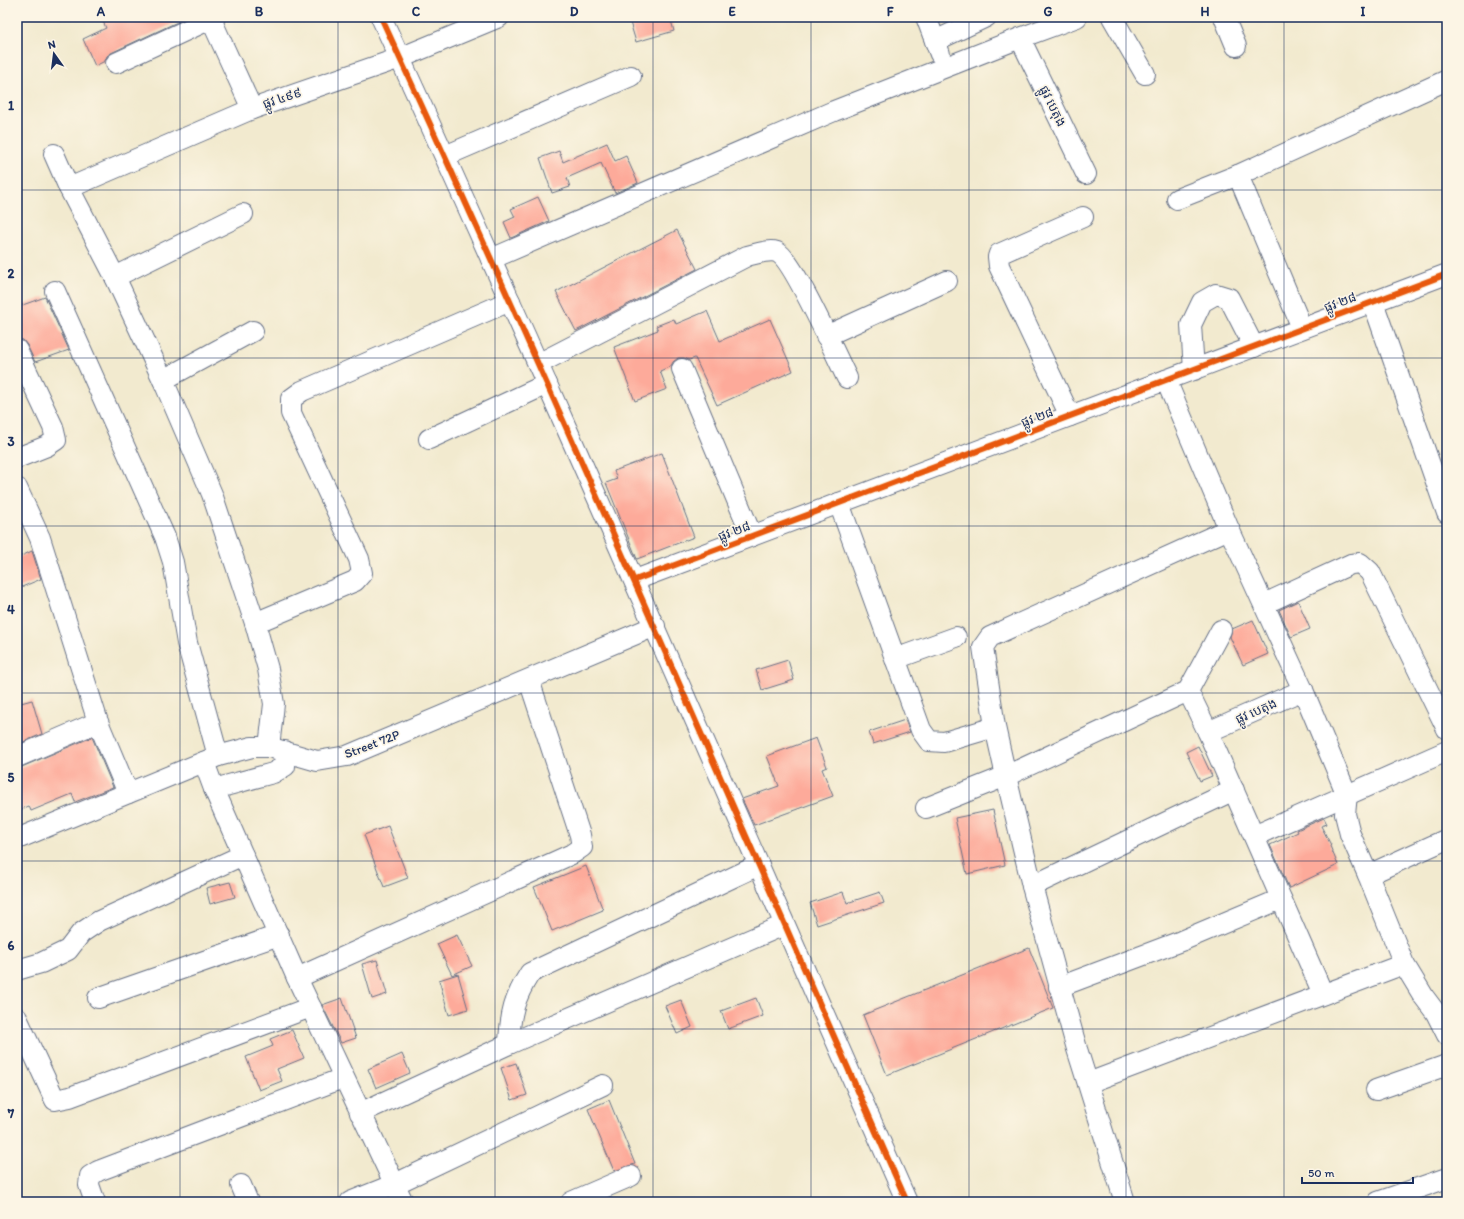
<svg xmlns="http://www.w3.org/2000/svg" width="1464" height="1219" viewBox="0 0 1464 1219" font-family="Itim,'Noto Sans Khmer',sans-serif">
	<rect width="100%" height="100%" fill="#fcf5e5"/>
	<filter id="ink" filterUnits="userSpaceOnUse"><feTurbulence type="fractalNoise" baseFrequency=".025" numOctaves="2"/><feDisplacementMap in="SourceGraphic" scale="8" xChannelSelector="R" yChannelSelector="G"/><feConvolveMatrix kernelMatrix="1 2 1 2 8 2 1 2 1" color-interpolation-filters="sRGB"/></filter>
	<filter id="wash" filterUnits="userSpaceOnUse"><feTurbulence type="fractalNoise" baseFrequency=".012" numOctaves="4" result="noise"/><feDisplacementMap in="SourceGraphic" scale="16" xChannelSelector="R" yChannelSelector="G"/><feGaussianBlur stdDeviation="0.9" result="paint"/><feColorMatrix in="noise" values="0 0 0 0 0 0 0 0 0 0 0 0 0 0 0 0 0 1.4 0 .05"/><feComposite in="paint" operator="in"/></filter>
	<g filter="url(#wash)">
		<rect width="100%" height="100%" fill="#f2eacf"/>
		<g id="blocks">
			<!-- building -->
			<g fill="#fdaa9a">
				<path d="M101,17H188L111,53L107,56L105,61L95,66L83,39L106,28Z"/>
				<path d="M636,17H670L674,31L636,42L629,19Z"/>
				<path d="M607,143L615,161L626,156L638,183L615,193L601,163L567,178L570,187L552,193L540,158L559,151L563,162Z"/>
				<path d="M538,197L549,221L511,238L504,222L515,217L511,209Z"/>
				<path d="M677,230L697,269L576,331L556,292Z"/>
				<path d="M45,297L69,350L35,362L27,345L23,340L17,339V307Z"/>
				<path d="M707,311L720,341L770,319L793,371L717,405L695,358L689,360L684,358H678L673,362L671,366L660,371L667,389L635,401L614,347L658,330L656,326L674,319L676,324Z"/>
				<path d="M662,453L694,537L637,559L606,483L617,479L614,471Z"/>
				<path d="M32,551L41,579L17,589V558Z"/>
				<path d="M1298,601L1310,629L1291,637L1279,610Z"/>
				<path d="M1253,620L1268,654L1243,665L1230,637L1232,629Z"/>
				<path d="M788,660L794,680L762,690L756,670Z"/>
				<path d="M32,700L42,734L21,743L17,729V704Z"/>
				<path d="M905,720L910,732L873,744L869,732Z"/>
				<path d="M92,737L113,787L75,802L72,794L31,811L29,806L17,811V769Z"/>
				<path d="M816,738L827,767L822,769L833,796L754,825L742,799L779,786L767,756Z"/>
				<path d="M1198,746L1212,776L1200,781L1186,752Z"/>
				<path d="M993,810L1005,865L967,874L955,818Z"/>
				<path d="M1324,818L1327,824L1321,826L1331,845L1330,846L1338,865L1289,888L1270,845L1298,832L1297,830Z"/>
				<path d="M388,826L408,878L384,887L364,835Z"/>
				<path d="M586,866L603,910L552,931L534,887Z"/>
				<path d="M230,882L235,897L210,904L206,888Z"/>
				<path d="M843,892L847,903L880,892L884,903L817,925L810,903Z"/>
				<path d="M457,935L472,966L452,975L437,944Z"/>
				<path d="M1029,948L1053,1008L887,1075L863,1015Z"/>
				<path d="M377,960L387,994L372,999L362,964Z"/>
				<path d="M458,974L468,1009L449,1015L439,980Z"/>
				<path d="M342,998L356,1038L341,1043L322,1005Z"/>
				<path d="M756,998L763,1016L728,1029L721,1011Z"/>
				<path d="M681,1000L692,1027L677,1034L665,1006Z"/>
				<path d="M292,1030L304,1058L277,1069L282,1081L259,1090L246,1057L273,1046L270,1039Z"/>
				<path d="M402,1054L410,1073L376,1088L368,1069Z"/>
				<path d="M516,1063L527,1095L512,1100L501,1068Z"/>
				<path d="M609,1100L635,1164L614,1171L588,1109Z"/>
			</g>
		</g>
	</g>
	<g filter="url(#ink)">
		<use href="#blocks" fill-opacity="0" stroke="#667086" stroke-width="1"/>
		<g fill="none" stroke-linecap="round" stroke-linejoin="round">
			<!-- minor casing -->
			<g stroke="#667086" stroke-width="22">
				<g id="minor">
					<path d="M210,17L252,109"/>
					<path d="M381,17C562,410 732,807 907,1202"/>
					<path d="M926,17L940,54"/>
					<path d="M1112,17L1145,74"/>
					<path d="M1224,17L1236,46"/>
					<path d="M1020,38L1086,174"/>
					<path d="M935,41L986,17"/>
					<path d="M116,63L215,17"/>
					<path d="M54,154L69,188L115,277L163,380L212,494L255,623L268,669L274,704L269,747"/>
					<path d="M445,156L631,76"/>
					<path d="M1238,175L1302,328"/>
					<path d="M69,188L252,109L400,58L499,17"/>
					<path d="M1177,199L1238,175L1447,80"/>
					<path d="M491,259L834,111L1020,38L1077,17"/>
					<path d="M115,277L243,214"/>
					<path d="M55,291L165,537L173,562L187,643L218,756"/>
					<path d="M1373,302L1447,513"/>
					<path d="M826,336L947,281"/>
					<path d="M17,350L53,427L56,440L47,446L17,458"/>
					<path d="M538,364L747,256C757,254 768,249 777,252C793,259 837,358 847,378"/>
					<path d="M682,369L752,536"/>
					<path d="M1194,370L1191,325L1202,302L1216,294L1229,298L1254,347"/>
					<path d="M163,380L253,331"/>
					<path d="M1166,380L1229,529L1303,690L1347,795L1345,814L1350,834L1368,875L1404,964L1424,997L1436,1013L1447,1035"/>
					<path d="M1070,416L999,266L998,257L999,254L1083,217"/>
					<path d="M429,439L547,384"/>
					<path d="M17,488L40,538L98,722L128,793"/>
					<path d="M839,503L921,730L929,741L944,742L995,727"/>
					<path d="M635,580L1447,274"/>
					<path d="M1264,604L1351,564L1360,563L1370,572L1447,729"/>
					<path d="M255,623L355,581L362,573L359,559L291,413V399L302,391L510,301"/>
					<path d="M895,659L956,637"/>
					<path d="M1188,691L1208,732L1323,994"/>
					<path d="M1208,732L1303,690"/>
					<path d="M17,757L98,722"/>
					<path d="M204,762L214,789L297,978L403,1202"/>
					<path d="M214,789L273,773L285,766V751"/>
					<path d="M926,808L1006,776L1188,691L1221,630"/>
					<path d="M1254,836L1447,751"/>
					<path d="M17,839L218,756L252,747H269L317,761L347,756L655,626"/>
					<path d="M1368,875L1447,839"/>
					<path d="M1032,886L1234,790"/>
					<path d="M17,970L41,963L68,950L81,933L99,921L243,855"/>
					<path d="M297,978L572,854L582,847L580,835L529,680"/>
					<path d="M1059,987L1181,941L1281,899"/>
					<path d="M98,998L279,935"/>
					<path d="M17,1018L55,1100L70,1097L311,1007"/>
					<path d="M509,1044C510,1015 514,998 530,973L759,865"/>
					<path d="M1088,1083L1404,964"/>
					<path d="M1376,1090L1447,1065"/>
					<path d="M360,1113L509,1044L784,925"/>
					<path d="M241,1185L248,1202"/>
					<path d="M95,1202L89,1185L90,1176L98,1171L343,1078"/>
					<path d="M350,1202L395,1184L603,1085"/>
					<path d="M571,1202L631,1176"/>
					<path d="M1125,1202L1077,1049L1032,886L1006,776L995,727L983,647L990,637L1229,529"/>
					<path d="M1378,1202L1447,1178"/>
				</g>
			</g>
			<!-- minor -->
			<use href="#minor" stroke="#fff" stroke-width="20"/>
			<!-- cycleway casing -->
			<g stroke="#fcf5e5" stroke-width="8">
				<g id="cycleway">
					<path d="M381,17C562,410 732,807 907,1202"/>
					<path d="M635,580L1447,274"/>
				</g>
			</g>
			<!-- cycleway -->
			<use href="#cycleway" stroke="#e8590c" stroke-width="6"/>
		</g>
	</g>
	<!-- grid -->
	<path fill="none" stroke="#1b2f5e" stroke-width="1" stroke-opacity="0.55" d="M180,17V1202M338,17V1202M495,17V1202M653,17V1202M811,17V1202M969,17V1202M1126,17V1202M1284,17V1202M17,190H1447M17,358H1447M17,526H1447M17,693H1447M17,861H1447M17,1029H1447"/>
	<g text-anchor="middle" dominant-baseline="central" stroke-width="3.5" stroke-linejoin="round" paint-order="stroke">
		<!-- street labels -->
		<g font-size="13" fill="#1b2f5e" stroke="#fcf5e5">
			<text transform="translate(282 98) rotate(-19)">ផ្លូវ ៤៩៩</text>
			<text transform="translate(1053 106) rotate(64)">ផ្លូវ បេតុង</text>
			<text transform="translate(1340 302) rotate(-21)">ផ្លូវ ២៨</text>
			<text transform="translate(1037 417) rotate(-21)">ផ្លូវ ២៨</text>
			<text transform="translate(734 531) rotate(-21)">ផ្លូវ ២៨</text>
			<text transform="translate(1256 711) rotate(-24)">ផ្លូវ បេតុង</text>
			<text transform="translate(372 744) rotate(-21)">Street 72P</text>
		</g>
	</g>
	<!-- margin -->
	<rect width="1464" height="1219" fill="none" stroke="#fcf5e5" stroke-width="44"/>
	<!-- north arrow -->
	<g transform="translate(54 54) rotate(346)" stroke="#fcf5e5" stroke-width="3" paint-order="stroke">
	<path d="M0-3L7 15L0 10L-7 15Z" fill="#1b2f5e"/>
	<text y="-6" font-size="11" font-weight="bold" text-anchor="middle" fill="#1b2f5e">N</text>
	</g>
	<!-- scale -->
	<path d="M1302 1177v6h111v-6" fill="none" stroke="#1b2f5e" stroke-width="2"/>
	<text x="1308" y="1177" font-size="12" fill="#1b2f5e" stroke="#fcf5e5" stroke-width="3" paint-order="stroke">50 m</text>
	<rect x="22" y="22" width="1420" height="1175" fill="none" stroke="#1b2f5e" stroke-width="1.5"/>
	<g font-size="13" text-anchor="middle" font-weight="bold" fill="#1b2f5e">
		<text x="101" y="16">A</text>
		<text x="259" y="16">B</text>
		<text x="416" y="16">C</text>
		<text x="574" y="16">D</text>
		<text x="732" y="16">E</text>
		<text x="890" y="16">F</text>
		<text x="1048" y="16">G</text>
		<text x="1205" y="16">H</text>
		<text x="1363" y="16">I</text>
		<text x="11" y="110">1</text>
		<text x="11" y="278">2</text>
		<text x="11" y="446">3</text>
		<text x="11" y="614">4</text>
		<text x="11" y="782">5</text>
		<text x="11" y="950">6</text>
		<text x="11" y="1118">7</text>
	</g>
</svg>
